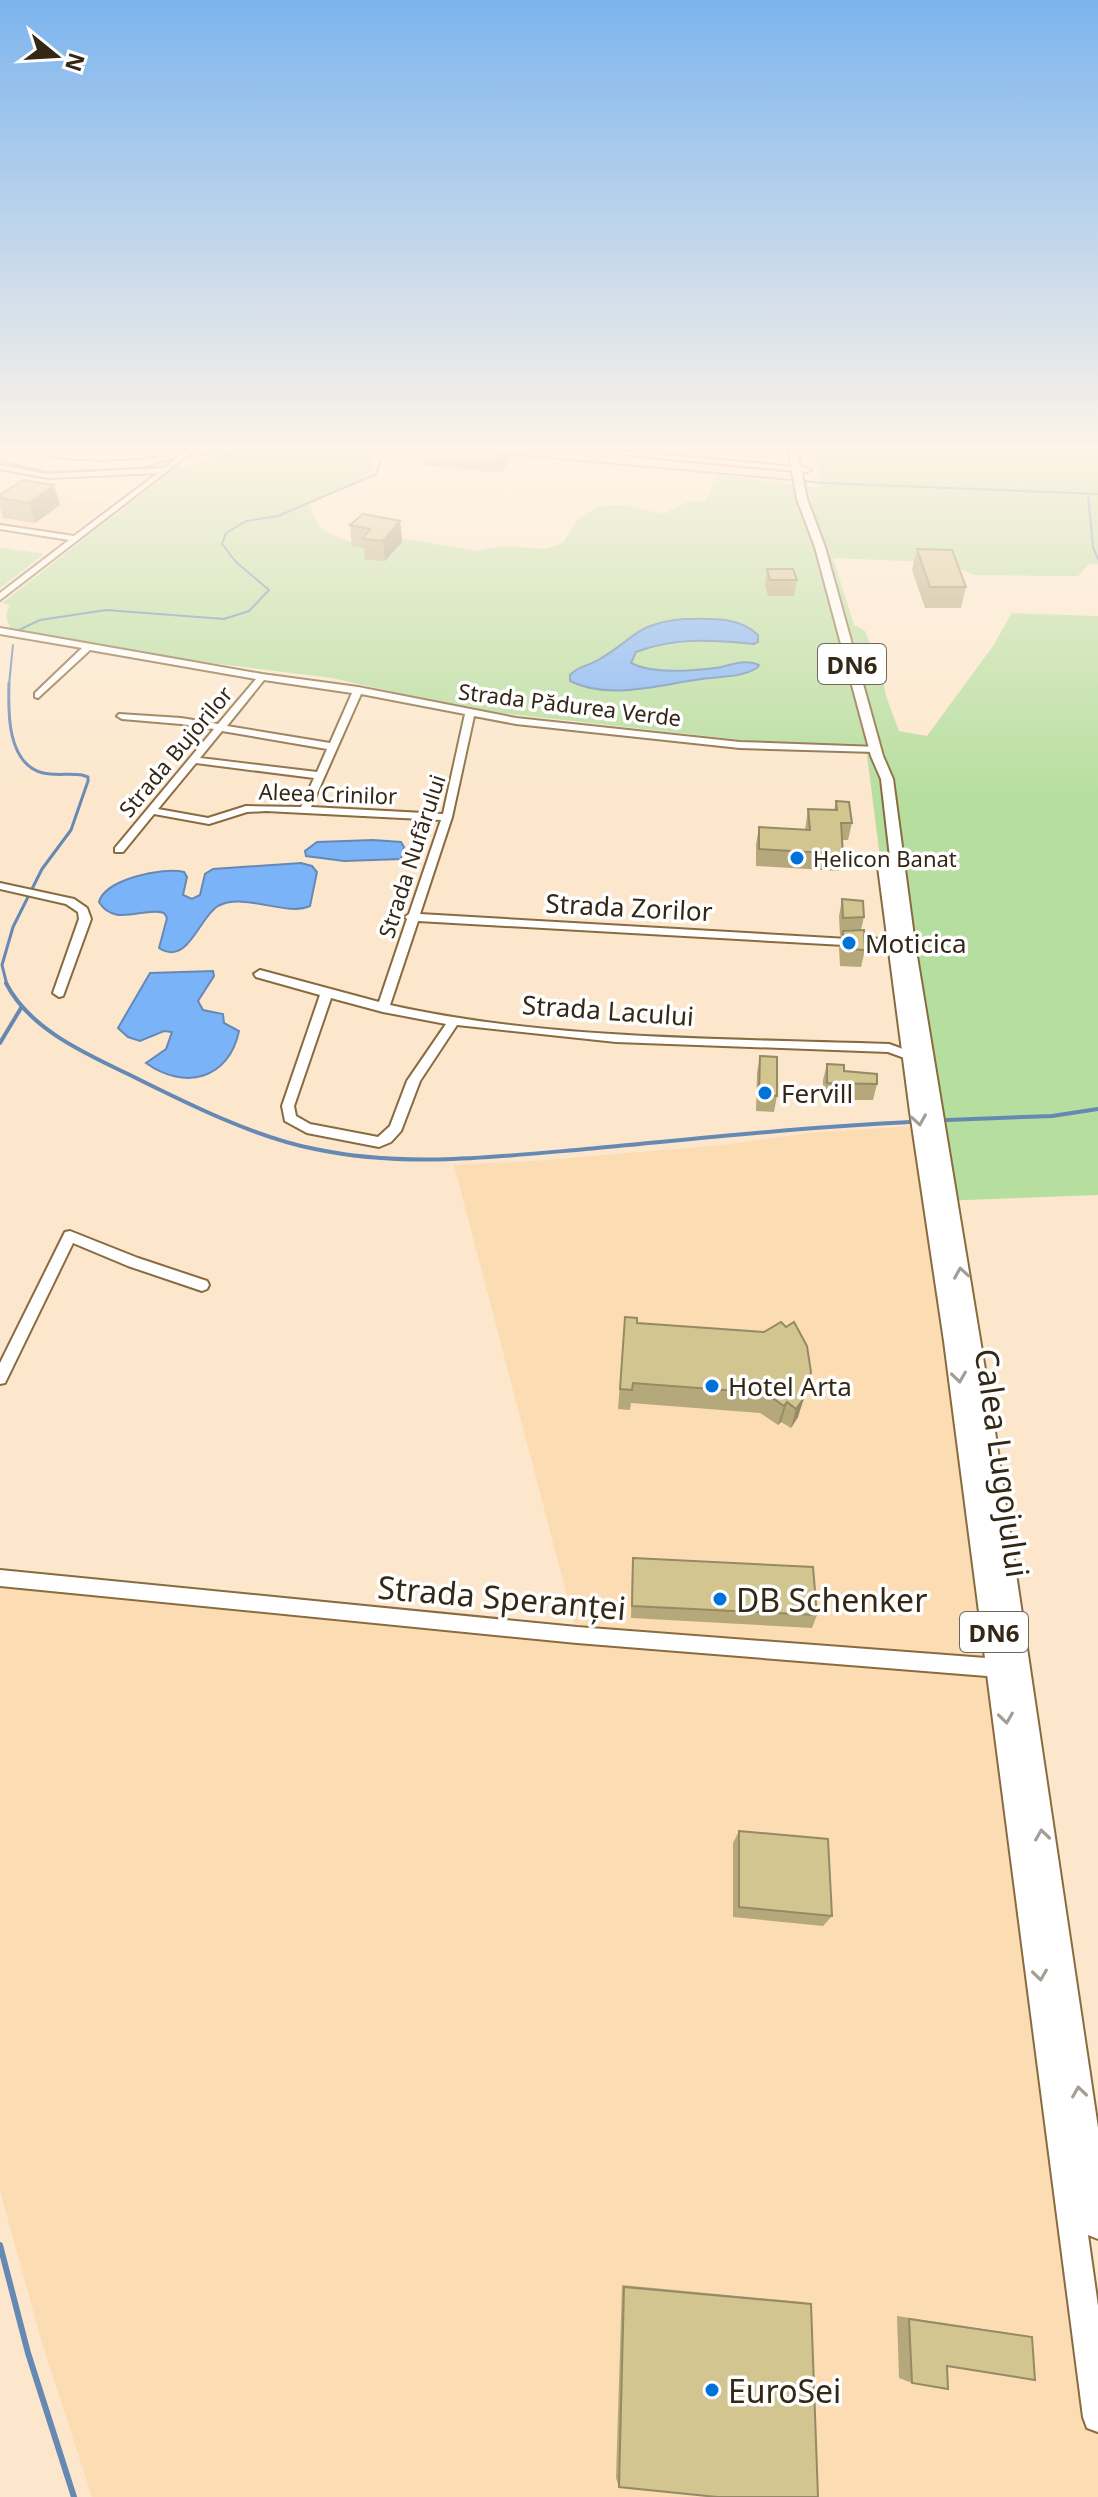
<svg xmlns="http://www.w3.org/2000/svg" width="1098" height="2497" viewBox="0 0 1098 2497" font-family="'Noto Sans',sans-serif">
	<rect width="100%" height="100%" fill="#fce7cc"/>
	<!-- built -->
	<g fill="#fcdcb3">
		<path d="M29,491L109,504L67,536L0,525V512Z"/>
		<path d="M914,1126L940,1201L1098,2298V2497H92L42,2343L0,2191V1578L577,1634L454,1165L534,1161L722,1145L810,1133Z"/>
	</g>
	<!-- green -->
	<g fill="#b6de9e">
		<path d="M235,449H369L374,467L356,484L310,503C314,529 329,535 352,542L365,532L478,551L504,546L546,549L563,543L579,518L599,506L625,505L663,514L690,501L705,502L717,475L819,488L821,477L810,449H1098V564H1089L1078,576L973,575L948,563L833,558L854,625L865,631L882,674L886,696L899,731L927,736L993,646L1012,613L1098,616V1195L940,1201L914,1126L866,747L768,743L474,710L332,678L19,639C9,626 2,620 10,605L2,603L177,467L185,468Z"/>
		<path d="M0,547L44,554L0,588Z"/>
	</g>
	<!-- water -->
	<g fill="#7bb3f8" stroke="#6689b4" stroke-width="2">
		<path d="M684,619C710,619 738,616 758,635V642L754,644C713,640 675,637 636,652L631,663C652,674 691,671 715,668C729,666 746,658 759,665L757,668C740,678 721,676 702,679C661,684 610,701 570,681V675C578,666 588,666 598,660C637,638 633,624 684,619Z"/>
		<path d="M373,840L401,842L404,847L401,859L344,861L306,856L305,851L317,842Z"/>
		<path d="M301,863L312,866L317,872L310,906C286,917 245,892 218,906C199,917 188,967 159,948L167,918L164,913C144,906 115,928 99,902C105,879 163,867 184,872L187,877L183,895L192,899L200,895L205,874L213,869Z"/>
		<path d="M213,971L214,976L198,1001L203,1010L223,1014L224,1023L239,1031C229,1079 185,1091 146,1063L166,1049L172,1032L164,1031L140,1041L128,1037L118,1028L150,973Z"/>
	</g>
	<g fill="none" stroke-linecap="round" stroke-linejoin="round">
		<!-- stream-far3 -->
		<g stroke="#6689b4" stroke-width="2">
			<path d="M506,454L824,483L1098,494"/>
			<path d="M0,461L47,472L143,468L180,456H197L221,449"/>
			<path d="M1088,495L1093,547L1098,559"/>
			<path d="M19,630L40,620L106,610L224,619L249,611L269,590L236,562L222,544L226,533L246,521L278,516L376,474L385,449"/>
			<path d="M9,685L13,645"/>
		</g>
		<!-- stream-far2 -->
		<path stroke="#6689b4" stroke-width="3" d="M7,985L2,965L13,927L42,869L71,830L88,781V777L82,775C69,773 56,776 43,773C7,764 8,712 9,683"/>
		<!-- stream-far1 -->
		<g stroke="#6689b4" stroke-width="4">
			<path d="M6,983C29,1029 86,1054 130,1075C186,1103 254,1137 315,1149C404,1168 496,1157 586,1149C694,1139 802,1127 911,1122"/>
			<path d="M0,1043L21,1008"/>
			<path d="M947,1120L1052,1116L1098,1109"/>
		</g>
		<!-- stream -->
		<path stroke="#6689b4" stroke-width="6" d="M0,2245L28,2353L74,2497"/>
		<!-- minor casing -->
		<g stroke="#896b40" stroke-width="4">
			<g id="minor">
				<path d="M25,449L85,455L184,449C149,462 60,464 25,449Z"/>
				<path d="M188,449H196L0,600V593L69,540L0,529V525L74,536L158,473L48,478L0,469V465L48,474L164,468Z"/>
				<path d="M566,449H599L807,468L811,470L807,472Z"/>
				<path d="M0,628L262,674L358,687L516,718L740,742L878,747L880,749L875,752L740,748L516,724L474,716L452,817L420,914L848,939L853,937L894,940L900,944L894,948L848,943L844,945L418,921L390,1005C553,1041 723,1038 889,1044L914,1053L916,1056L910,1060L888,1052L616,1042L457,1025L420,1081L401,1131L391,1142L379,1147L307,1133L285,1121L282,1106L320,995L256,977L254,974L260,970L379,1002L407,919L405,917L409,914L441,820L266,811L247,812L209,824L154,814L123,852H115V848L214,729L181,724L122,719L117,716L119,714L181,718L218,724L256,679L90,650L38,698L35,697V693L82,648L0,634ZM264,680L352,693L330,743L227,726ZM361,694L465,714L443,814L311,807ZM222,731L327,749L317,772L200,758ZM196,763L314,778L301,807L246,806L208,818L158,809ZM331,998L383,1012L446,1024L407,1081L390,1126L378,1137L310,1124L296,1116L294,1106Z"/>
				<path d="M0,883L74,899L87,908L91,919L63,996L59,997L53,993L79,919L78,912L66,904L0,889Z"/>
				<path d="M70,1231L138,1258L207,1281L209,1285L207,1289L202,1291L128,1266L73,1243L5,1383L0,1384V1363L63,1236L65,1232Z"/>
				<path d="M0,1570L577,1627L999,1659L1005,1662L1008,1668L1005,1674L999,1677L577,1643L0,1586Z"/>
			</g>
		</g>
		<!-- major casing -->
		<g stroke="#896b40" stroke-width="4">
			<path id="major" d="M788,449H797L807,499L825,547L883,756L893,779L915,944L993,1418L1098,2128V2239L1088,2235L1098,2306V2432L1087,2428L1083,2417L944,1341L910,1112L878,867L885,863L891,866L881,779L871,756L815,547L797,499Z"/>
		</g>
		<!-- minor -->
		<use href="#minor" fill="#fff" fill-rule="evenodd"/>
		<!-- major -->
		<use href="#major" fill="#fff" fill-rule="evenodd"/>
	</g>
	<!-- wall -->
	<g fill="#b5a97c">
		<path d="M422,449H508L509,461L501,473L424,465Z"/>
		<path d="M0,495L60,505L35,523L3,518L0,508Z"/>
		<path d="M400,521L402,542L385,561L365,560L364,548L352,546L350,525Z"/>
		<path d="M917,549L966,587L961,608H925L912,570Z"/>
		<path d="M767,569L797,580L794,596H768L765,585Z"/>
		<path d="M836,801L852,823L848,840H842L843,854L839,871L756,866V844L759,827L805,830L808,809L834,810Z"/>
		<path d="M842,899L864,917L861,930L865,950L861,967L840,966L839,948L841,935L840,936L839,916Z"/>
		<path d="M760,1056L777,1096L774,1112L756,1111L757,1073Z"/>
		<path d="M827,1064L877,1084L873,1100H823V1080Z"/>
		<path d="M625,1317L637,1323L764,1332L781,1322L798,1417L791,1428L781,1422L778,1425L760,1413L631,1403L630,1410L618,1409Z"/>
		<path d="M633,1558L817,1615L812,1628L631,1618L632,1571Z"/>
		<path d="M739,1831L832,1916L823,1926L733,1917V1843Z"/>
		<path d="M622,2285L802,2302L811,2304L619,2487L616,2478Z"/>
		<path d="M897,2316L1015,2334L1032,2337L947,2366L912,2383L899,2378Z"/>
	</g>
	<!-- shaded-wall -->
	<g fill="#948a65">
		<path d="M503,449H508L509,461L501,473V453Z"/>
		<path d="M54,485L60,505L35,523L29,503Z"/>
		<path d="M400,521L402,542L385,561L383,541Z"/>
		<path d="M804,1398L798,1417L791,1428L796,1409Z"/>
		<path d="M787,1402L781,1422L778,1425L784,1406Z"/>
	</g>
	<!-- building -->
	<g fill="#d3c590" stroke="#948a65" stroke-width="2">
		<path d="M464,449H503L501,453Z"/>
		<path d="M23,480L54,485L29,503L0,498V495Z"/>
		<path d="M363,514L400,521L383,541L363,539L370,529L350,525Z"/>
		<path d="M917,549L952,550L966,587H930Z"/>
		<path d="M767,569H793L797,580H770Z"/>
		<path d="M836,801L849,802L852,823H841L843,854L759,849V827L810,830L808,809L837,810Z"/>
		<path d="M842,899L863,901L864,917L843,918Z"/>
		<path d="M864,930L865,950L843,949V931Z"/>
		<path d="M760,1056L777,1057V1096L759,1094Z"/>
		<path d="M827,1064L844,1065V1071L877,1074V1084L827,1083Z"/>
		<path d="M625,1317L637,1318V1323L764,1332L781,1322L786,1327L794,1322L807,1346L811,1372L804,1398L796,1409L787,1402L784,1406L765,1393L633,1383L632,1390L620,1389Z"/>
		<path d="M633,1558L813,1567L817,1615L632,1606Z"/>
		<path d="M739,1831L828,1839L832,1916L739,1907Z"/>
		<path d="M624,2287L811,2304L818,2497H717L619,2487Z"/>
		<path d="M909,2319L1032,2337L1035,2380L947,2366L948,2389L912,2383Z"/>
	</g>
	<!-- one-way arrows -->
	<defs><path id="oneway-chevron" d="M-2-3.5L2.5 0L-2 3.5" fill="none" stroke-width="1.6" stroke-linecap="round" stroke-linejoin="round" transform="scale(2)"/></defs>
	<g stroke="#a49e96">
		<use href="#oneway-chevron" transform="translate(919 1120) rotate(81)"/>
		<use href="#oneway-chevron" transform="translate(961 1273) rotate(-99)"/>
		<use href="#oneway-chevron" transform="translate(959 1377) rotate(82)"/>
		<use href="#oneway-chevron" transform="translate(1006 1718) rotate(82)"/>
		<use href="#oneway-chevron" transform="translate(1042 1835) rotate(-98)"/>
		<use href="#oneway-chevron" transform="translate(1040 1975) rotate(82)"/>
		<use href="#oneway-chevron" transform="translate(1079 2092) rotate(-98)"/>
	</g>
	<!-- sky -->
	<linearGradient id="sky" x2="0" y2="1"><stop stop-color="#7cb4ee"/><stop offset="0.56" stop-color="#fef4e8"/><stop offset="1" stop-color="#fef4e8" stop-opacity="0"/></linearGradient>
	<rect width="1098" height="799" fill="url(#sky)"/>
	<!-- markers -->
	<g fill="#0073da" stroke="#fff" stroke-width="3">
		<circle cx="797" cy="858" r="8"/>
		<circle cx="849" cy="943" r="8"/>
		<circle cx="765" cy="1093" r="8"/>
		<circle cx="712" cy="1386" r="8"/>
		<circle cx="720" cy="1599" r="8"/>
		<circle cx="712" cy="2390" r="8"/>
	</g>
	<g text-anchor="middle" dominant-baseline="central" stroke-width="7" stroke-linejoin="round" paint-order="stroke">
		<!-- far-street labels -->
		<g font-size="22" fill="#342715" stroke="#fff">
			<text transform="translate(570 704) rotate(7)">Strada Pădurea Verde</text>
			<text transform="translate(175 751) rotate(-50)">Strada Bujorilor</text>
			<text transform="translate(328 793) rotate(2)">Aleea Crinilor</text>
			<text transform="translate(411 856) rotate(-72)">Strada Nufărului</text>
		</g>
		<!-- far-poi labels -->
		<g font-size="22" fill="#342715" stroke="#fff" text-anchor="start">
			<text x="813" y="858">Helicon Banat</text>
		</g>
		<!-- shield labels -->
		<g fill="#fff" stroke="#71685b" stroke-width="2">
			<rect x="818" y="644" width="68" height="40" rx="6"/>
			<rect x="960" y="1612" width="68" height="40" rx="6"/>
		</g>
		<g font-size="24" font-weight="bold" fill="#342715">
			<text x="852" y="664">DN6</text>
			<text x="994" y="1632">DN6</text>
		</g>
		<!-- street labels -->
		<g font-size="26" fill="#342715" stroke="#fff">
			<text transform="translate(629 907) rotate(3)">Strada Zorilor</text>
			<text transform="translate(608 1010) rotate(4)">Strada Lacului</text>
		</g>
		<!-- poi labels -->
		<g font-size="26" fill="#342715" stroke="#fff" text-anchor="start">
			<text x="865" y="943">Moticica</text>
			<text x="781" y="1093">Fervill</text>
			<text x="728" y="1386">Hotel Arta</text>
		</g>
		<!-- near-street labels -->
		<g font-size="32" fill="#342715" stroke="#fff">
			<text transform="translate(1003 1463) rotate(82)">Calea Lugojului</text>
			<text transform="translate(502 1597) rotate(5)">Strada Speranței</text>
		</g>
		<!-- near-poi labels -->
		<g font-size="32" fill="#342715" stroke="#fff" text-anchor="start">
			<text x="736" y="1599">DB Schenker</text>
			<text x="728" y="2390">EuroSei</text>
		</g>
	</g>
	<!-- north arrow -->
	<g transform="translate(56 56) rotate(108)" stroke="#ffffff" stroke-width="6" paint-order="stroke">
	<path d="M0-6L14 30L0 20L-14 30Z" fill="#342715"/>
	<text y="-12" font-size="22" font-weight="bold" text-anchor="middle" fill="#342715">N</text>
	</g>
</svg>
